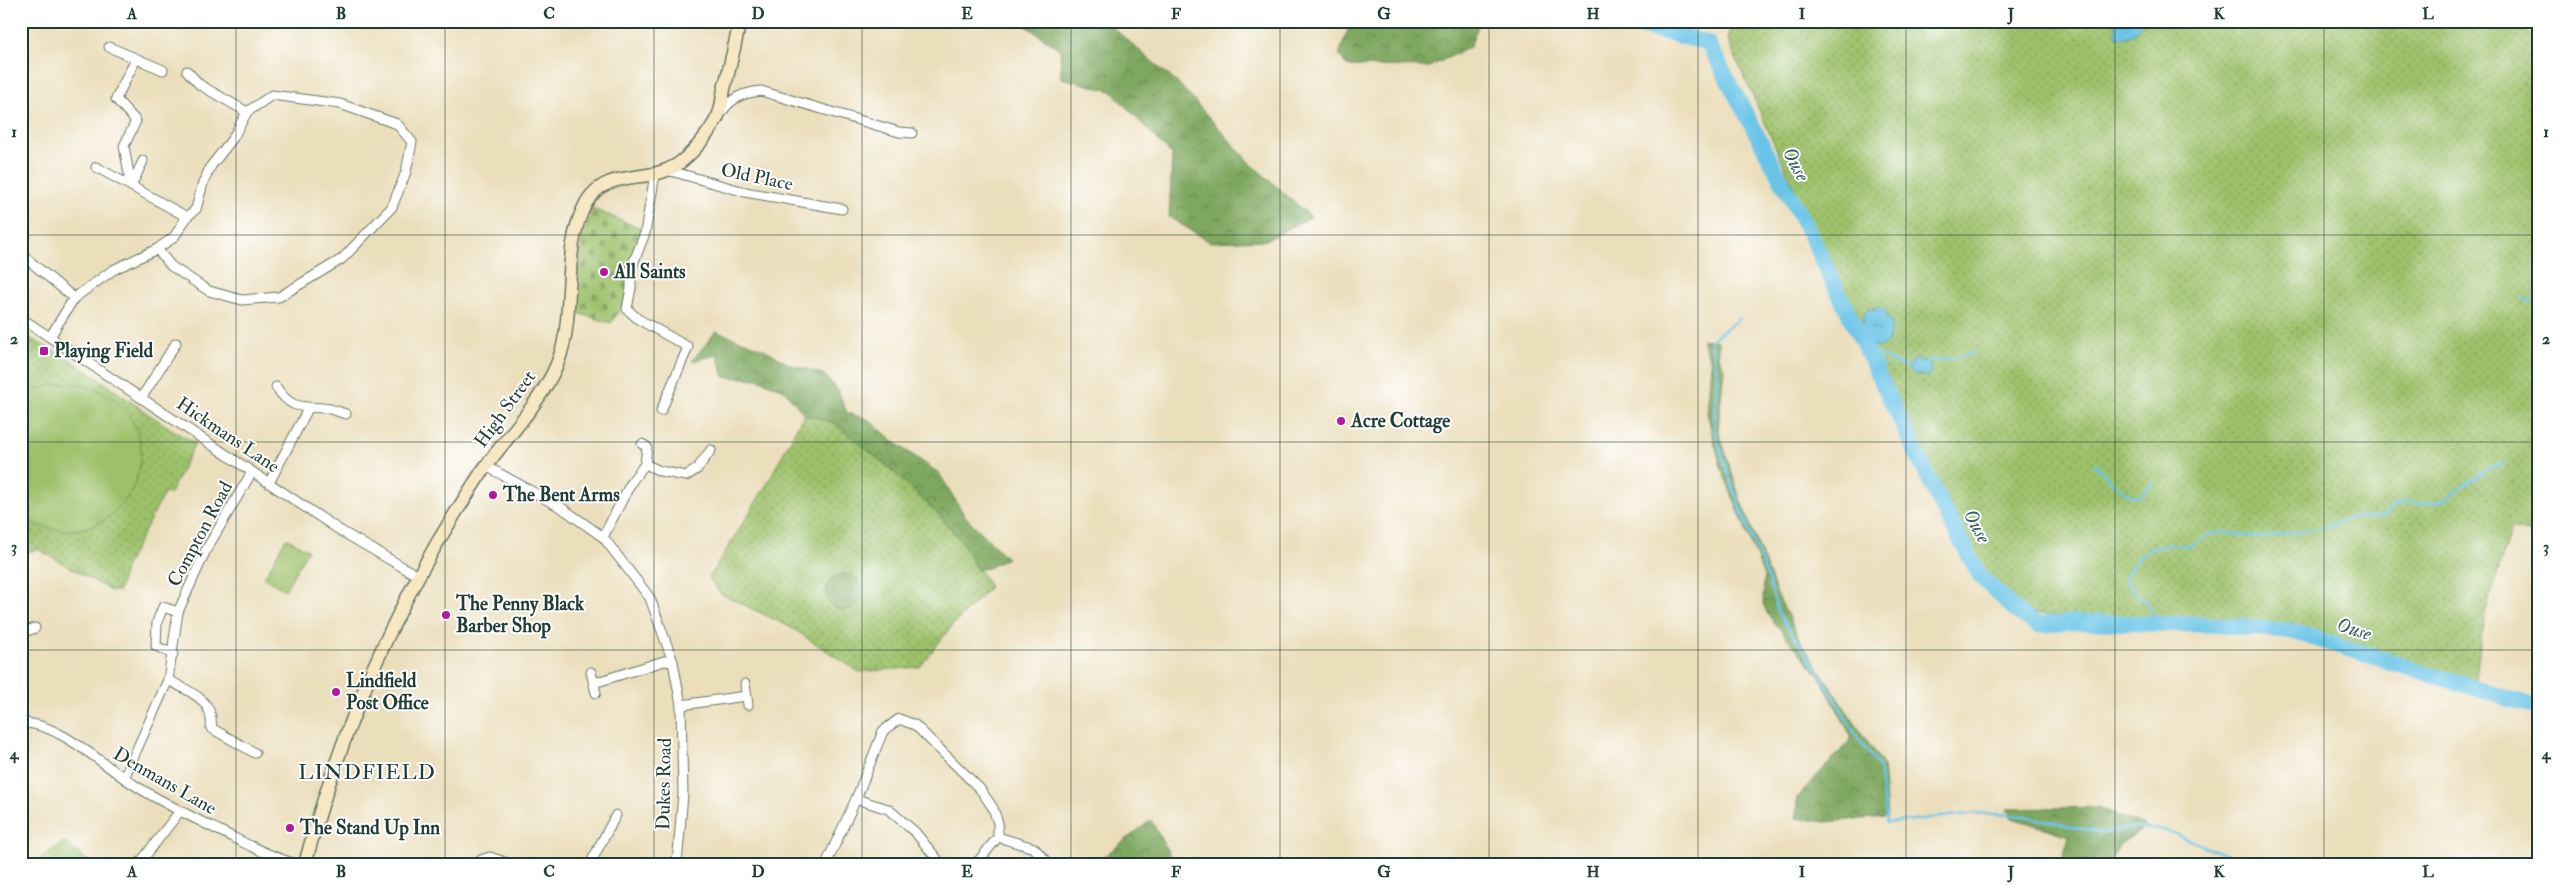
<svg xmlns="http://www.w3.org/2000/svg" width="2560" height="885" viewBox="0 0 2560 885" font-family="'IM FELL Double Pica',serif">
	<defs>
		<pattern id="grass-dots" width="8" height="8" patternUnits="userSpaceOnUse" patternTransform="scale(1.25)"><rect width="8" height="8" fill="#9dc16b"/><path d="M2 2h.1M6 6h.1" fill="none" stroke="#7f9e59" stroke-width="1.8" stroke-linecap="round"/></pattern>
		<pattern id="forest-crowns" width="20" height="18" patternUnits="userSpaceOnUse" patternTransform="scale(1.25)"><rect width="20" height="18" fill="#7ea75f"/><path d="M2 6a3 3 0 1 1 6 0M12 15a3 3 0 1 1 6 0" fill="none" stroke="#67894f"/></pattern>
		<pattern id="cemetery-stones" width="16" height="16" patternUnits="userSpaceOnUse" patternTransform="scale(1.25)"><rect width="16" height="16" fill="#9dc16b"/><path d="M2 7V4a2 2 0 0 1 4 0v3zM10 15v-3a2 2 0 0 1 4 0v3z" fill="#7f9e59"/></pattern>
		<pattern id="water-ripples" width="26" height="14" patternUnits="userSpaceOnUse" patternTransform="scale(1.25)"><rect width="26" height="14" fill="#69c4e7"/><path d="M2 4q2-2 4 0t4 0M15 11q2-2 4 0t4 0" fill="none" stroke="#56a0bc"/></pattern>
	</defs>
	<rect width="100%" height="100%" fill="#fff"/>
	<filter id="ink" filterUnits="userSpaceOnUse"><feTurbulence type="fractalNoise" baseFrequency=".02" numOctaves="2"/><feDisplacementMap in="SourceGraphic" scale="10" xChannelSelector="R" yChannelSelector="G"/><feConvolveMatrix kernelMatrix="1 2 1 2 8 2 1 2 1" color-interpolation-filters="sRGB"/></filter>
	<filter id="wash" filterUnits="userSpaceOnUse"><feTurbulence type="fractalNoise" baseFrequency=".0096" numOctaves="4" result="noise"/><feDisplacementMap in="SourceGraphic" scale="20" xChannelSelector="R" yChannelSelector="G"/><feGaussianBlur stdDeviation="1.12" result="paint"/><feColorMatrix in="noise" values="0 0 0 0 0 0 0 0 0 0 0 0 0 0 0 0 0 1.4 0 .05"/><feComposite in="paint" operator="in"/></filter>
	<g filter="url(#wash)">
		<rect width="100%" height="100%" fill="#ebdebb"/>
		<!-- grass -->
		<g fill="url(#grass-dots)" stroke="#5e7f50">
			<path d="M1732,21H2501L2539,38V534L2511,528L2484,617L2475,685L2295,625L2045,615L2030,612L2013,602L1983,572L1885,390L1728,41Z"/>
			<path d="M21,333C37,343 54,350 69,359C112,386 151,419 195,443L170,494L165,492L126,566L119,591H111L38,549L21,554Z"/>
			<path d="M804,414L835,423L899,476L939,515L963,543L990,587L951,627L920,667L859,672L790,627L721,594L709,578L767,484Z"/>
		</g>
		<!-- forest -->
		<g fill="url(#forest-crowns)" stroke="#4e724a">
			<path d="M1018,21H1105L1181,86L1249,162L1311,217L1266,240L1210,242L1169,217L1172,155L1111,91L1061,78L1060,49Z"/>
			<path d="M1351,21H1480L1470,47L1429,67L1347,66L1339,55Z"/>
			<path d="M716,331L766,350L789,364L823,374L838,390L847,413L868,419L897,444L939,473L965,516L1007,558L988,568L977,570L963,543L939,515L899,476L835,423L804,414L784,390L758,379L724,377L717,355L692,361Z"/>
			<path d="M1702,339L1718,341V355L1724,369L1718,429L1740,499L1777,594L1802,644L1883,765L1887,817L1825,822L1796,818L1797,797L1848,743L1851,736L1820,677L1768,615L1763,604L1764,576L1721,467L1707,413L1711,363Z"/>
			<circle cx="844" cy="592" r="18"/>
			<path d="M2098,807L2146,827L2120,844L2109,864H2061L2069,836L2012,818L2007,809Z"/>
			<path d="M1151,820L1175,864H1094Z"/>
		</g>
		<!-- cemetery -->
		<path fill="url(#cemetery-stones)" stroke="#5e7f50" d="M593,209L643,229L629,269L627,299L611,323L574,312L581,242Z"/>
		<!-- garden -->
		<g fill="#9dc16b" stroke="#5e7f50">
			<path d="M77,383C92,388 106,392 118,403C167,446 131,531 67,530C50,530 34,526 21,515V399C37,386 56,384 77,383Z"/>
			<path d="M286,538L308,550L285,590L264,578Z"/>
			<path d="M64,842L92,864H32Z"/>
		</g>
		<!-- water -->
		<g fill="url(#water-ripples)" stroke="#44808e">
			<path d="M2115,21H2144L2134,34L2123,38L2116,36Z"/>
			<path d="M1878,307L1883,309L1892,325L1888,342L1879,347L1873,345L1863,335V317L1867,310Z"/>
			<path d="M1916,359L1929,363L1931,374L1927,376L1913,374L1909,370V365Z"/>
		</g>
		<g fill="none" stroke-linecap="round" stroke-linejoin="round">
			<!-- stream -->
			<g stroke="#69c4e7" stroke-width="2.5">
				<path d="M2522,299L2539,303"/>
				<path d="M1740,318L1711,340L1717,375L1714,430L1738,503L1767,576L1779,615L1821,675L1856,735L1879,767L1887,823L1977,813L2026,816L2101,833L2132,828L2165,830L2249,864"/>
				<path d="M1867,351C1885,354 1892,364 1909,367"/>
				<path d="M1927,361L1954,359L1974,353"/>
				<path d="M2094,464C2108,476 2119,495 2139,497L2153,483"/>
				<path d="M2160,624L2146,602L2138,596L2125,580C2128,570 2134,566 2137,557L2155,547L2168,544L2189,546L2211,534L2222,532L2260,538L2329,526L2349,518L2383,516L2395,506L2406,502L2428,504L2442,500L2488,468L2503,464"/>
			</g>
			<!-- river -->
			<path stroke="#69c4e7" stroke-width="16" d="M1629,21L1633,24L1708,43L1810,234L1945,512L1981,577L2017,612L2039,625L2077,622L2217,625L2291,631L2539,708"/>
		</g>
	</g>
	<g filter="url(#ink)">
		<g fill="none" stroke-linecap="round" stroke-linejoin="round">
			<!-- street casing -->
			<g stroke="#667563" stroke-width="11">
				<g id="street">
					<path d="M109,47L163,70"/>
					<path d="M136,59L116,99L136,121L124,146L131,186L187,217"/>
					<path d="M187,71L200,85L247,112"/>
					<path d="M721,113C732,97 743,93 761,91L899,132L912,133"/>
					<path d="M96,167L131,186L143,161"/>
					<path d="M667,170L745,192L842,209"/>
					<path d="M652,173L654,180L645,233L631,269V288L627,309L638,319L688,347L661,411"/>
					<path d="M21,254L74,298"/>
					<path d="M21,318L341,531L418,576"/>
					<path d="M50,337L74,298L113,270L157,249L174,237L187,217L196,209L203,183L211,166L233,138L247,112L272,95L340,104L397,124L412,142L406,172L392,207L342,259L279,297L242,300L209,291L171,266L157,249"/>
					<path d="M276,387C290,408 299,407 323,408C330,408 339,412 346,414"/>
					<path d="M142,397L176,343"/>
					<path d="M645,464L660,471L686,476L697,469L711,450"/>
					<path d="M486,466L562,508L603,537L650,598L673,662L681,705L683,794L677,864"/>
					<path d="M269,483L308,409"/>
					<path d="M603,537L632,481L645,464L647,447L642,444"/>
					<path d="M21,633L35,628"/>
					<path d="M173,654L156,646L157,622L163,607L178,612"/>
					<path d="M591,672L596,693"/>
					<path d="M168,680C189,691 215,700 211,728L255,753"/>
					<path d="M594,683L664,661L673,662"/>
					<path d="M745,684L748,705"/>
					<path d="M681,705L746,696"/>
					<path d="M21,723C57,721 105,767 136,786C163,803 192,817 220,831C245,843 270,857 297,864"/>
					<path d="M124,778L168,680L178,612L206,550L252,472"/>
					<path d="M856,799L888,809L915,832L941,864"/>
					<path d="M998,837L1034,848L1049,864"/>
					<path d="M139,864L180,811"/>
					<path d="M479,864L481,860L490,857L510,864"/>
					<path d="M590,864L616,815"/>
					<path d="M826,864L856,799L883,731L899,719L915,725L980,789L993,808L998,823V837L976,864"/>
				</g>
			</g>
			<!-- secondary casing -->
			<g stroke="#667563" stroke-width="15">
				<path id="secondary" d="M305,864C338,741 388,620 456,512C466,497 475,481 486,466C509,435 535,408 553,373C580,321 558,255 586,203C606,168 645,184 675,166C691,156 708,135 717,118C722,110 722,98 724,89C730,67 735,44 740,21"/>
			</g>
			<!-- street -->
			<use href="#street" stroke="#fff" stroke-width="9"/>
			<!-- secondary -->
			<use href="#secondary" stroke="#f7e8c3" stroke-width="12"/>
		</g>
	</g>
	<!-- grid -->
	<path fill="none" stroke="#1f3d34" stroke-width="1" stroke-opacity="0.55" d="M236,21V864M445,21V864M654,21V864M862,21V864M1071,21V864M1280,21V864M1489,21V864M1698,21V864M1906,21V864M2115,21V864M2324,21V864M21,235H2539M21,442H2539M21,650H2539"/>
	<!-- markers -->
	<g fill="#b5179e" stroke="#fff" stroke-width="2">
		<circle cx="604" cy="272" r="5"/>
		<rect x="39" y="346" width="10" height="10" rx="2.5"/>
		<circle cx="1341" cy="421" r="5"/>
		<circle cx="493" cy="495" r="5"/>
		<circle cx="446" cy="615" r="5"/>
		<circle cx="336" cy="692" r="5"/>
		<circle cx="290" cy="828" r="5"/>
	</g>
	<g text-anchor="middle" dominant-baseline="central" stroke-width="4" stroke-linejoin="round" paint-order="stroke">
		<!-- street labels -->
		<g font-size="19" fill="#1f3d34" stroke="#fff">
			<text transform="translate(757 177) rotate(12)">Old Place</text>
			<text transform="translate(505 409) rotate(-54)">High Street</text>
			<text transform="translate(228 435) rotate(34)">Hickmans Lane</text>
			<text transform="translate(200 534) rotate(-62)">Compton Road</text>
			<text transform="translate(165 781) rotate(30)">Denmans Lane</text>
			<text transform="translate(664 784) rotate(-89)">Dukes Road</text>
		</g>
		<!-- poi labels -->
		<g font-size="19" font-weight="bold" fill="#1f3d34" stroke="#fff" text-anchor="start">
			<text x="614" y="272">All Saints</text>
			<text x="54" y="351">Playing Field</text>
			<text x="1351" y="421">Acre Cottage</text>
			<text x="503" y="495">The Bent Arms</text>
			<text x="456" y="604">The Penny Black<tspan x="456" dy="22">Barber Shop</tspan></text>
			<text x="346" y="681">Lindfield<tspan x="346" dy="22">Post Office</tspan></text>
			<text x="300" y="828">The Stand Up Inn</text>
		</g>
		<!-- water labels -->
		<g font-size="20" font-style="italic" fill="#325f61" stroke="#fff">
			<text transform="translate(1796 164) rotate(62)">Ouse</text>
			<text transform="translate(1977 526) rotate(61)">Ouse</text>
			<text transform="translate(2354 629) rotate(17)">Ouse</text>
		</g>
		<!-- quarter labels -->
		<g font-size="21" letter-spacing="1" fill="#1f3d34" stroke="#fff">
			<text x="367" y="772">LINDFIELD</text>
		</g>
	</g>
	<!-- margin -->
	<rect width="2560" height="885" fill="none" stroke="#fff" stroke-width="55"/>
	<rect x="28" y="28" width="2504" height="830" fill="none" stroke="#1f3d34" stroke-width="2"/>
	<g font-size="16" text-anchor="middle" font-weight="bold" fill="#1f3d34">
		<text x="132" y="19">A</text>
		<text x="341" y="19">B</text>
		<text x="549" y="19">C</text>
		<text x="758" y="19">D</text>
		<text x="967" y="19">E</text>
		<text x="1176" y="19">F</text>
		<text x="1384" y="19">G</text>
		<text x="1593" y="19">H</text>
		<text x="1802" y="19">I</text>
		<text x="2011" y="19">J</text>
		<text x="2219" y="19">K</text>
		<text x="2428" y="19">L</text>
		<text x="14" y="137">1</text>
		<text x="2546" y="137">1</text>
		<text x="14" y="344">2</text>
		<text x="2546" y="344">2</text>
		<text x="14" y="552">3</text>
		<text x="2546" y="552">3</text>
		<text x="14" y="759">4</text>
		<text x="2546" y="759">4</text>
		<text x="132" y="877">A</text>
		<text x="341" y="877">B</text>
		<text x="549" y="877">C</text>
		<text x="758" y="877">D</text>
		<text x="967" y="877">E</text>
		<text x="1176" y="877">F</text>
		<text x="1384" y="877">G</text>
		<text x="1593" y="877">H</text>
		<text x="1802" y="877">I</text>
		<text x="2011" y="877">J</text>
		<text x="2219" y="877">K</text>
		<text x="2428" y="877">L</text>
	</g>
</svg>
